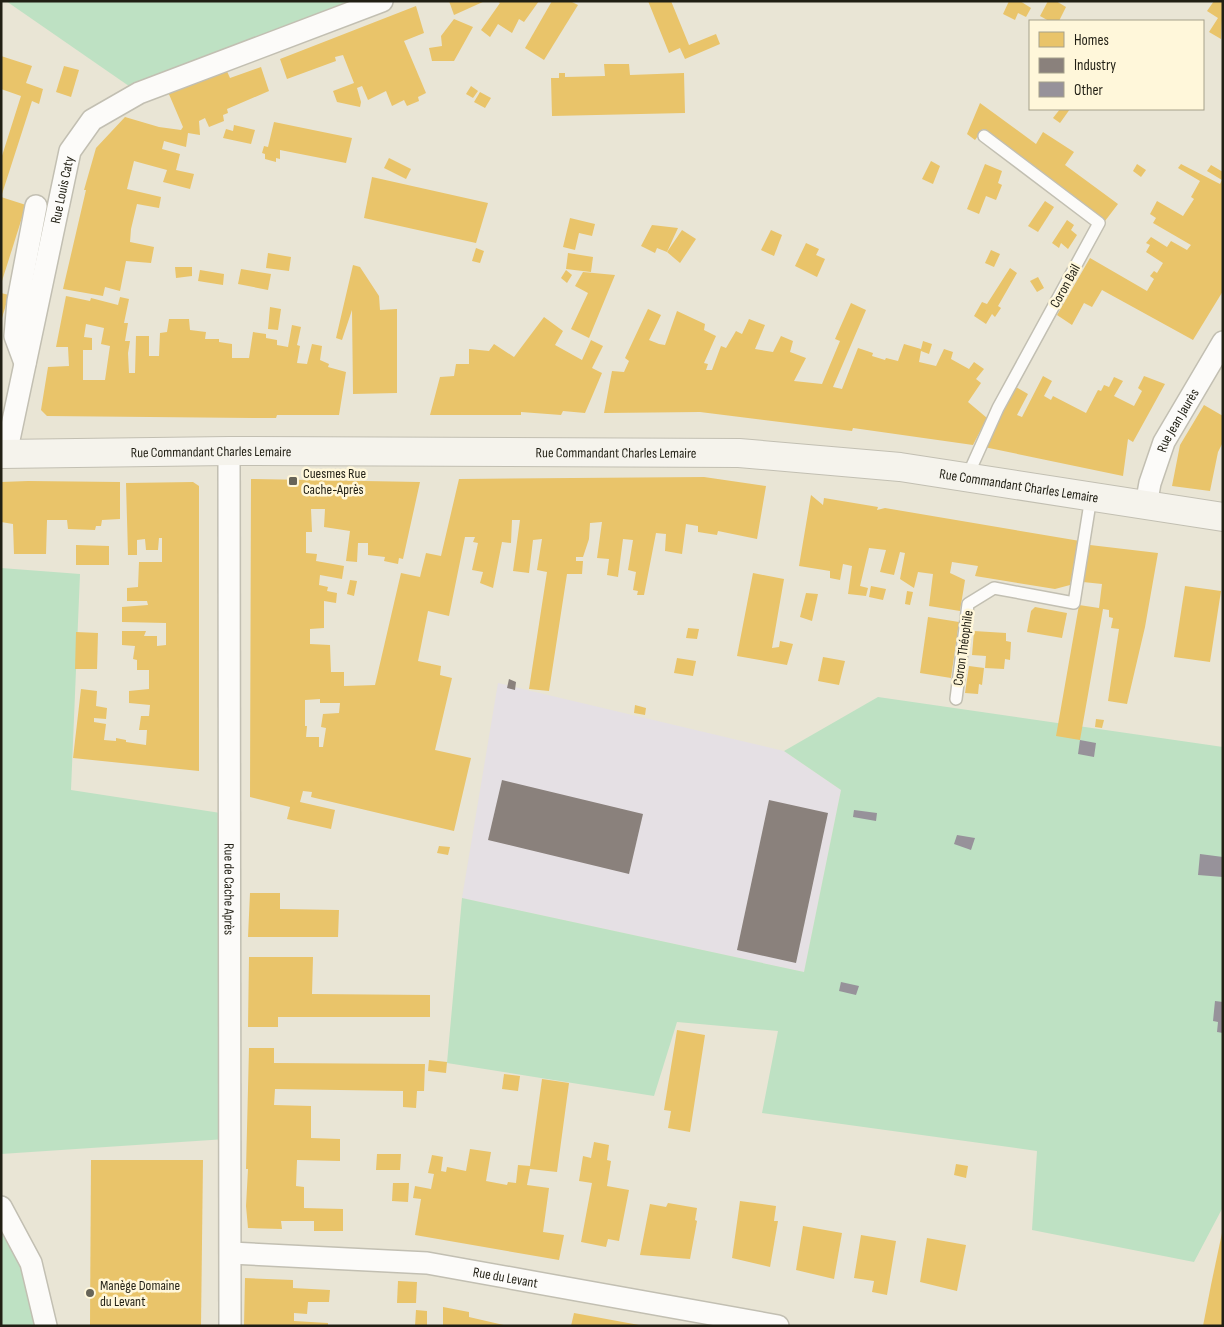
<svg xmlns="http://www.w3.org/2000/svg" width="1224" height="1327" viewBox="0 0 1224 1327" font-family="'Sofia Sans Condensed',sans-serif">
	<rect width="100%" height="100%" fill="#e9e5d5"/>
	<!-- industrial -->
	<path fill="#e5e0e4" d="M498,683L784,751L841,790L804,972L462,898Z"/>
	<!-- green -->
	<g fill="#bee1c3">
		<path d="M6,1H382L139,93Z"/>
		<path d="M1,568L80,574L71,790L227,814L226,1139L1,1154Z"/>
		<path d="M878,697L1223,747V1207L1194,1262L1032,1230L1037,1151L762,1113L778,1031L677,1022L654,1096L447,1063L462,898L804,972L841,790L784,751Z"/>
		<path d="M1,1207L46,1326H1Z"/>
	</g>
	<!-- homes -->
	<g fill="#e9c46a" fill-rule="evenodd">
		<path d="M449,1H485L454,15Z"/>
		<path d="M497,1H539L524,22L519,19L512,33L498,24L490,37L481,30L500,3Z"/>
		<path d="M552,1H570L578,5L544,60L525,48Z"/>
		<path d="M648,1H671L689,45L716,34L720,44L685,59L680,48L669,53Z"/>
		<path d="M1009,1H1020L1031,8L1026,17L1018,13L1015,20L1003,14Z"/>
		<path d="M1048,1H1056L1066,7L1059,21H1049L1040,16Z"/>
		<path d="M1214,1H1223L1221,39L1209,32L1218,18L1207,11Z"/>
		<path d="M416,6L424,33L404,41L426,93L418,97L419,101L407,106L404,100L392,106L386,91L368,100L362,86L357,88L361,102L360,107L337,102L333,91L354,83L343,55L335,57L336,61L287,79L280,59Z"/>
		<path d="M454,19L473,27L454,61H432L429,48L442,46L441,36Z"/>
		<path d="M1,56L32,66L26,83L43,89L39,104L32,101L2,194L1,159L21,96L1,89Z"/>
		<path d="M604,64H629L630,75L684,73L685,113L552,116L551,78H559V73H565V77L605,76Z"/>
		<path d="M64,66L79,70L71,97L56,92Z"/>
		<path d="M261,67L269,91L227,109L228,113L223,115L224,121L209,127L205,118L199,121L200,135L188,133L186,147L164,141L162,149L180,154L176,170L194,174L190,189L163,182L167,170L134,161L127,189L161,197L159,208L137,204L131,229L130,242L154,247L151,263L126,261L120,291L105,287L103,296L63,289L86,190H84L96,148L125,117L159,127L181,130L183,127L168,92L226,69L230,78Z"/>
		<path d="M471,86L478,91L473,98L466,94Z"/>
		<path d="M480,92L491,98L485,108L474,102Z"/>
		<path d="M980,103L1036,144L1043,132L1074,152L1065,165L1118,204L1105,221L983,129L975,140L967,134Z"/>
		<path d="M1060,109H1070L1060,123L1053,118Z"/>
		<path d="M274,122L352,138L346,163L280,150V159L276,158V162L265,159V154L262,153L264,146L268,147Z"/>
		<path d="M234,125L255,130L251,144L223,138L226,129L233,131Z"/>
		<path d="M389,158L411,169L406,179L384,168Z"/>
		<path d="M931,161L940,166L933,184L922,179Z"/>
		<path d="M985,164L1002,171L998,183L1002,185L996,200L986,196L979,214L967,209Z"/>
		<path d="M1137,164L1146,170L1141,177L1133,171Z"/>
		<path d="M1181,164L1220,184L1222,180L1207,171L1211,165L1223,172V291L1193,340L1102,290L1092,307L1084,303L1072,325L1057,315L1090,258L1147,291L1154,279L1150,276L1154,271L1157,273L1163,263L1146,252L1150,245L1146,243L1151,237L1167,247L1171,241L1187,250L1191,245L1153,223L1156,218L1150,214L1157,201L1183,216L1194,199L1191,197L1200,181L1178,168Z"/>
		<path d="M372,177L488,203L476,243L364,218Z"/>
		<path d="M1,197L26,205L2,281H1Z"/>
		<path d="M1045,201L1054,207L1038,232L1028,226Z"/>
		<path d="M570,218L595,224L592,236L579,233L575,250L563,247Z"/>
		<path d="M1067,220L1074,225L1071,230L1077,235L1068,249L1061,243L1059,248L1052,243Z"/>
		<path d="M652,225L678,228L667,252L657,248L655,253L641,246Z"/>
		<path d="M682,230L696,239L680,263L667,252Z"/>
		<path d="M771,230L782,235L774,256L761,250Z"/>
		<path d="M806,243L819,249L816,255L825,259L817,277L795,266Z"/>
		<path d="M476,248L484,251L480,263L472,261Z"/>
		<path d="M991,250L1000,254L994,267L985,263Z"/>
		<path d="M268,253L291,257L289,271L266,268Z"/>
		<path d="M568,253L593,257L591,272L566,269Z"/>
		<path d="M353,265L360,267L379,296L380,310L397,309V393L353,394L352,310L342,340L336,338Z"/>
		<path d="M175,267H192V276L176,278Z"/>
		<path d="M1010,268L1017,273L998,306L1001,308L995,317L992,314L986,324L974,316L982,302L987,304Z"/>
		<path d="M241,269L271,274L268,290L238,284Z"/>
		<path d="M200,270L224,274L223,285L198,281Z"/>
		<path d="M566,270L572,275L567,283L561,278Z"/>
		<path d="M583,272L615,275L589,338L571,329L588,293L575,286Z"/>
		<path d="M1038,277L1044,288L1037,292L1030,281Z"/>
		<path d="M1,293L9,295L2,318H1Z"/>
		<path d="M66,296L90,301L91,298L118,305L120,297L129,299L124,323H128L125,341H130L128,353L129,373H135L136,336H149V356H159L160,333L167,332L169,319H189L190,330L206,332L205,339H219V342L232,344V358H249L253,332L266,334V338L277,340V345L288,347L292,325L301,327L297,345L300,346L297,363L307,364L312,344L322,346L320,360L329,364L328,367L346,372L339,415H277L276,418H253L47,416L41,410L48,367L69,366L68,347H56ZM86,324L104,328L101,344L110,346L105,380H83V350H92V338L84,337Z"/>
		<path d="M851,303L866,310L833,387L842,389L858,348L873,353L872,356L885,360L886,358L898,361L904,344L921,349L923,341L932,344L929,354L921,351L919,362L936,366L944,349L953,352L951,359L969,369L974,362L984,369L976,379L981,383L968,402L987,418L973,445L853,428L852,431L700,412L604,413L612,371L624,372L629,361L625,358L648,309L661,315L649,340L659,344L665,345L677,311L705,324L704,330L716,336L704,363L708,364L706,370H712L721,346L726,348L736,331L742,334L749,319L765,325L755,349L773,352L781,336L793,341L790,352L806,358L794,381L822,384L840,341L835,339Z"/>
		<path d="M270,307L281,309L278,330L268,329Z"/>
		<path d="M544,317L563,331L555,345L582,360L591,340L603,346L592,368L602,373L585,413L563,411L561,415L521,412V415H430L440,377L454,376L456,364H469V349L489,351L494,344L514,357Z"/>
		<path d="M1043,376L1052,381L1044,396L1051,400L1053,396L1086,413L1098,390L1101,391L1104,385L1109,387L1114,377L1123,381L1114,396L1134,406L1142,391L1138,388L1144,376L1165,384L1133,442L1128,439L1123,476L984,447L1016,387L1028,394L1017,415L1022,417Z"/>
		<path d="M1204,405L1223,416V442L1218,452L1210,491L1172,486L1180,445Z"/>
		<path d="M704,477L766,486L757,539L718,531L717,535L698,532V526L686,524L682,554L665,551L666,534L656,533L644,595H637L638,591L633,590L636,572L628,570L633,540L623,539L618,577L607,575L609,559L597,558L602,522L590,523L589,539L583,557H576V561H583L582,574H567L549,691L529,689L547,572L537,570L542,539L533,540L529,573L513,571L520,520H512L511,543L502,542L493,588L480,583L483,572L472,570L478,543L473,542L475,537H465L449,616L428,611L418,661L441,666L440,675L452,678L435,750L471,758L454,831L311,797L312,792L303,791L300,802L335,810L331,829L287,819L290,807L250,797L251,479L420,482L403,559L399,558L398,564L384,561L385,557L368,555V543H358L357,562L346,561L350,531L324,527L325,509H311L312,532H306V553L317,554L316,561L344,566L342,579L320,575L319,585L328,587L327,591L337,593L336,603L324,601V628L310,629V644L330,645L331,672H344V686L375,685L401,573L420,577L426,553L441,556L459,479ZM320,699V703H340L339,713L323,714L321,727L326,728L323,747H319V737H306L307,726H305V700Z"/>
		<path d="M28,481L120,482V519L102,520L101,526H96L95,530L68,529L67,520H47L46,554H14L13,524L1,522V482Z"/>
		<path d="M193,482L199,486V771L73,758L81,689L97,691L96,706L107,708L106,719L94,718V722L106,724L104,740L116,741V738L126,740V742L146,745L147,730H139L141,716H149L150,705L129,703V691L149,689V670H137V660L133,659L135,646L122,645V631H146L144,636H157V646L166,645V623L122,622V607L148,605L147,601H127V588L138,587L139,562H162V538H159L158,550H146L145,539L137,540V555H128L126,483Z"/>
		<path d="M811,495L823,505L824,498L878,507L877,510L885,508L1080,541L1070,585L1055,589L975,576L978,566L952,562L950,573L965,580L960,611L929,606L933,574L918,572L914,588L900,579L905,553L900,552L894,575L880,572L886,550L869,548L860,586L868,588L866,596L848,594L852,566L843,564L840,580L830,578V571L799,566Z"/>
		<path d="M76,545L109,546V565H76Z"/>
		<path d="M1090,545L1158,553L1145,627L1127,704L1108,701L1119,629L1111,628L1113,618L1109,617V610L1103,609L1080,740L1056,736L1079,605L1099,608L1102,584L1083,582Z"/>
		<path d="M753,573L784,579L772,648L779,647L780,641L793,644L787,665L737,656Z"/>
		<path d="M350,580L357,581L354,596L347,594Z"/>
		<path d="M871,586L886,589L883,600L869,597Z"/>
		<path d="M1185,586L1221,591L1210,662L1174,657Z"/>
		<path d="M907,591L913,592L910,605L905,604Z"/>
		<path d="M806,593L818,594L812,621L800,617Z"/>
		<path d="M1035,607L1067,613L1062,638L1027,632L1031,611Z"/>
		<path d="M928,617L959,622L951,678L920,673Z"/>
		<path d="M688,628L699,629L697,639L686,638Z"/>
		<path d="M974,631L1006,633V641L1011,642L1010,660L1005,659L1004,669L985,668L986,656L972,655Z"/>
		<path d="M76,632L98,633L97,669H75Z"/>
		<path d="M823,657L845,661L839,685L818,681Z"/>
		<path d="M677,658L696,661L693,676L674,673Z"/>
		<path d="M969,666L984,668L982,685L979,684L978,694L965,693Z"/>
		<path d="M635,705L646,708L645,715L634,713Z"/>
		<path d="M1096,719L1104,720L1102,728L1095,727Z"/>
		<path d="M439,846L450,847L448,855L437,853Z"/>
		<path d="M250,893H280V909L339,910L338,937H248Z"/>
		<path d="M249,957H313L312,994L430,995V1017H278V1027H248Z"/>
		<path d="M677,1030L705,1035L690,1132L668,1128L671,1111L664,1110Z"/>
		<path d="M249,1048H274V1063L425,1064L424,1091H417L416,1108L403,1107V1091L275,1089L274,1105L311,1106V1138L340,1139V1161L297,1160L296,1186L304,1187V1208L343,1209V1231H314V1221H281L282,1229L248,1228L246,1206L248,1169H246Z"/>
		<path d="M429,1060L447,1062L446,1073L428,1071Z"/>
		<path d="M504,1074L520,1076L518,1091L502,1089Z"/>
		<path d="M542,1079L569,1083L557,1172L530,1169L527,1185L549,1188L543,1232L564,1235L559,1260L415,1235L421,1199L413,1198L415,1186L431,1189L434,1174L428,1173L432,1155L443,1157L441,1171L446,1172L447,1167L466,1171L470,1149L491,1152L486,1181L507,1185L508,1182L516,1183L518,1165L530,1166Z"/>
		<path d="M594,1142L609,1145L607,1160L611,1161L607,1186L629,1190L619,1241L608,1239L606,1247L581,1242L592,1183L579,1181L583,1156L591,1158Z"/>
		<path d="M377,1154H401L400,1170H376Z"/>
		<path d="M91,1160H203L201,1326H90Z"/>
		<path d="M956,1164L968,1166L966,1178L954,1175Z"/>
		<path d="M393,1183H409L408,1202L392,1201Z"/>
		<path d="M740,1201L776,1206L774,1221H778L770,1267L732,1258Z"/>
		<path d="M668,1203L697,1208L695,1220L697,1221L690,1259L640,1255L650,1204L666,1207Z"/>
		<path d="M803,1226L842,1233L834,1279L796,1270Z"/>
		<path d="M1222,1233L1223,1326H1203L1211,1285Z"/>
		<path d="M861,1235L896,1241L887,1295L872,1292L874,1281L854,1278Z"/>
		<path d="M927,1238L966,1245L957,1291L920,1282Z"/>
		<path d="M245,1278L293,1280V1288L330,1290L329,1302H308L307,1314L294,1313V1321L328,1323V1326H244Z"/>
		<path d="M398,1281L417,1282L416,1303H397Z"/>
		<path d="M443,1307L469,1312V1317L508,1326H443Z"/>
		<path d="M416,1310L427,1311V1326H415Z"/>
		<path d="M574,1313L639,1325V1326H571Z"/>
	</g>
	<!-- industry -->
	<g fill="#8a817c">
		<path d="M509,679L516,682L515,690L507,688Z"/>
		<path d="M502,780L643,814L629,874L488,840Z"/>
		<path d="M769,800L828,813L796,963L737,950Z"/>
	</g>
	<!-- building -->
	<g fill="#97929a">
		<path d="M1080,740L1096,743L1094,757L1078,754Z"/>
		<path d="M854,810L877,813L876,821L853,817Z"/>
		<path d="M957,835L975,838L971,850L954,844Z"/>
		<path d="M1200,854L1223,857V877L1198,875Z"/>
		<path d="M841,982L859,986L856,995L839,991Z"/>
		<path d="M1215,1001L1223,1002V1033L1217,1032L1218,1022L1213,1021Z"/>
	</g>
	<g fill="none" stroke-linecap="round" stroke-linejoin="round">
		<!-- lane casing -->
		<g stroke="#c2bfb2" stroke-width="14">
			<g id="lane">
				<path d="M967,477L998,408L1099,223L984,136"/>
				<path d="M956,699L968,604L994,588L1074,603L1091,497"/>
			</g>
		</g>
		<!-- street casing -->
		<g stroke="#c2bfb2" stroke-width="24">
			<g id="street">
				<path d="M25,363L15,336L18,301L36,206"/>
				<path id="s1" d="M229,451L230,1326"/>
				<path id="s2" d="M6,454L70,151L92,120L139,93L382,1"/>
				<path id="s3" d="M1146,505L1150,483L1164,442L1223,342"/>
				<path d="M1,1207L31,1263L46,1326"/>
				<path id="s4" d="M231,1253L427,1263L778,1326"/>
			</g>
		</g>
		<!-- secondary casing -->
		<g stroke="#c2bfb2" stroke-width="30">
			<g id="secondary">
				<path id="s5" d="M1,454L229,451L739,453L900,467L1223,517"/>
			</g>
		</g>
		<!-- lane -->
		<use href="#lane" stroke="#fcfbf9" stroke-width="11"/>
		<!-- street -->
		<use href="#street" stroke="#fcfbf9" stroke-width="21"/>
		<!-- secondary -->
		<use href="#secondary" stroke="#f5f3ec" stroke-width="28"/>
	</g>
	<!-- markers -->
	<g fill="#676458" stroke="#fff7da" stroke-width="2">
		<rect x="288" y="476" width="10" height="10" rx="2.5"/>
		<circle cx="90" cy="1293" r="5"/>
	</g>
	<g text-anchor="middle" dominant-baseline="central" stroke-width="5" stroke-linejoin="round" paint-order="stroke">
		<!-- street labels -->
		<g font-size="14" fill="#211f14" stroke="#fff7da">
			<text stroke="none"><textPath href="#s2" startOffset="270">Rue Louis Caty</textPath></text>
			<text transform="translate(1065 286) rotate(-61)">Coron Bail</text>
			<text stroke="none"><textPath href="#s3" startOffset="91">Rue Jean Jaurès</textPath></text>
			<text stroke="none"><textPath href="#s5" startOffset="210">Rue Commandant Charles Lemaire</textPath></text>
			<text stroke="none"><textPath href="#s5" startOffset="615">Rue Commandant Charles Lemaire</textPath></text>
			<text stroke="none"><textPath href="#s5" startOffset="1020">Rue Commandant Charles Lemaire</textPath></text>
			<text transform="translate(963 648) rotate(-82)">Coron Théophile</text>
			<text stroke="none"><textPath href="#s1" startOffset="438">Rue de Cache Après</textPath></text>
			<text stroke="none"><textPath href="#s4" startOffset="276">Rue du Levant</textPath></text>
		</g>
		<!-- poi labels -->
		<g font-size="14" fill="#211f14" stroke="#fff7da" text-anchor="start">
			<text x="303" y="473">Cuesmes Rue<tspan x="303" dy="16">Cache-Après</tspan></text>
			<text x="100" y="1285">Manège Domaine<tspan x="100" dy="16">du Levant</tspan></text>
		</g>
	</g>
	<!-- border -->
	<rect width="1224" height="1327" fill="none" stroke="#211f14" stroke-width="5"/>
	<!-- legend -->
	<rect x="1029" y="20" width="175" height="90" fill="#fff7da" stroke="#a6a18b"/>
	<rect x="1039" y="32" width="25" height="15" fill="#e9c46a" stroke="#a6a18b"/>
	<text x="1074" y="45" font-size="15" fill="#211f14">Homes</text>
	<rect x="1039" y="58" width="25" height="15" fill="#8a817c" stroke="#a6a18b"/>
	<text x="1074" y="70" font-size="15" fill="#211f14">Industry</text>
	<rect x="1039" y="82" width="25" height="15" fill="#97929a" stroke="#a6a18b"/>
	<text x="1074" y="95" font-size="15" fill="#211f14">Other</text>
</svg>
